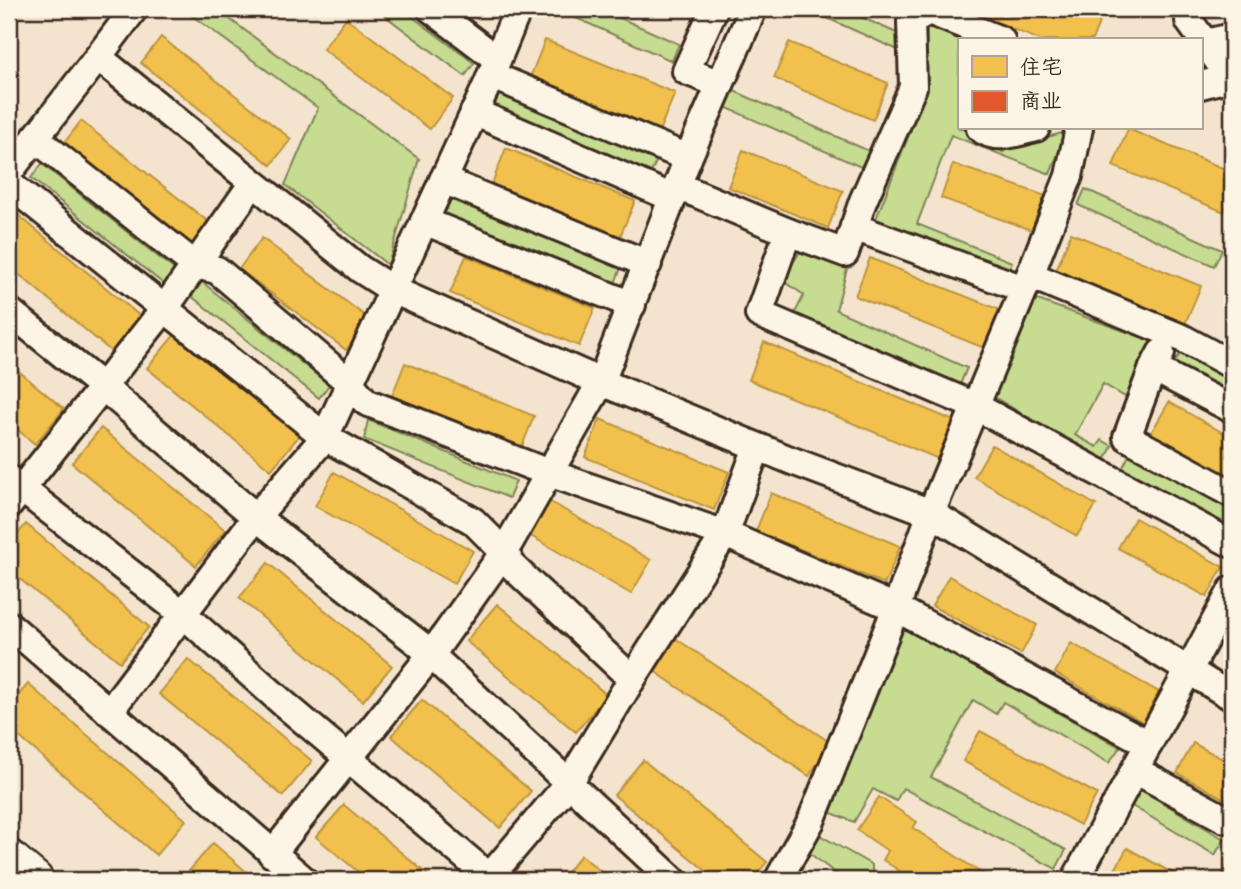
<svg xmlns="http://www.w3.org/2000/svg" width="1241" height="889" viewBox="0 0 1241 889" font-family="'Playpen Sans','LXGW WenKai TC',sans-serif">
	<rect width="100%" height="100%" fill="#f4e4cd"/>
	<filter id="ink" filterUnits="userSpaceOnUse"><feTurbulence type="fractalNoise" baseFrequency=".0143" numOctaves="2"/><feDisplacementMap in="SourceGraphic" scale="14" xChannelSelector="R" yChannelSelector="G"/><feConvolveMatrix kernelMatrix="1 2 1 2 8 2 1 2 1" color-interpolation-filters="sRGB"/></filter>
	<g filter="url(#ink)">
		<!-- green -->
		<g fill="#c5dc91" stroke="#808358" stroke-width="2">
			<path d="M183,9H216L419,159L388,265L285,185L318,108Z"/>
			<path d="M376,9H402L474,63L465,76Z"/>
			<path d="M556,9H600L679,44L672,61Z"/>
			<path d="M807,9H843L901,35L900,51Z"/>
			<path d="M927,26L961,40H959V128H967V133L1003,152L1013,146L1066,132L1050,174L951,135L917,224L1012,262L1008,272L876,219L924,96Z"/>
			<path d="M732,90L869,151L861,167L725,107Z"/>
			<path d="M500,92L658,157L651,173L493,108Z"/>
			<path d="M42,164L176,271L165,285L31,178Z"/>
			<path d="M1085,189L1222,250L1214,266L1078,205Z"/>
			<path d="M452,197L621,268L613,288L443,217Z"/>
			<path d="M803,247L848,265L836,310L967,368L959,387L828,329L793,317L804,295L782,280Z"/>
			<path d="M196,277L329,385L319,398L185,291Z"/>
			<path d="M1032,298L1155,342L1127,398L1103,384L1075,435L1097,447L1102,440L1112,446L1104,463L994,397Z"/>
			<path d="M1182,350L1232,377V398L1173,366Z"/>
			<path d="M368,420L516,481L509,498L364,439Z"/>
			<path d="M1130,453L1232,509V530L1122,469Z"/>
			<path d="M901,626L1120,747L1109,763L1003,702L996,714L973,700L931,777L1066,850L1056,869L903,788L896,801L873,789L854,822L829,812Z"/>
			<path d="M1136,787L1224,839L1215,855L1127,803Z"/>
			<path d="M816,833L872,865V878L877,880H844L808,852Z"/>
		</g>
		<!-- homes -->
		<g fill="#f2c14e" stroke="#bb9440" stroke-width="2">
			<path d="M448,9H473L463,21Z"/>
			<path d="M962,9H1071L1100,20L1092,40H1040Z"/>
			<path d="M346,18L453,98L430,129L323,49Z"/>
			<path d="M161,37L291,139L271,165L141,63Z"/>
			<path d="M545,40L675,93L659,131L530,78Z"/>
			<path d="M789,42L888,83L873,120L774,78Z"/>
			<path d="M81,121L211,224L190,249L61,147Z"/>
			<path d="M1128,129L1232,172V192L1224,212L1113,166Z"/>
			<path d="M506,148L635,201L619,239L491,186Z"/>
			<path d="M743,150L843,191L828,228L728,187Z"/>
			<path d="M953,164L1046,196L1034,231L941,198Z"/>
			<path d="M17,214L141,317L112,352L9,266V224Z"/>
			<path d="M1071,233L1201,286L1185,324L1056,271Z"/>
			<path d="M262,238L369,319L346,350L239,269Z"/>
			<path d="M466,256L595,308L579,346L450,293Z"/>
			<path d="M870,258L1000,310L984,348L855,296Z"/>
			<path d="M176,333L300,435L271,470L147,368Z"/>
			<path d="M764,342L957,422L941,460L749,380Z"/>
			<path d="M9,363L64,409L35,444L9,423Z"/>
			<path d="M405,363L534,416L519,454L390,401Z"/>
			<path d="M1169,402L1232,438V480L1151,433Z"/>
			<path d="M600,419L729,472L714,510L585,457Z"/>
			<path d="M101,428L225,530L196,566L72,463Z"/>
			<path d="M992,445L1096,505L1077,536L974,477Z"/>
			<path d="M334,472L473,551L454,584L315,506Z"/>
			<path d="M771,493L900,546L885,584L756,531Z"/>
			<path d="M549,501L651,560L631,594L529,535Z"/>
			<path d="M1135,518L1223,567L1207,597L1118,548Z"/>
			<path d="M26,524L149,627L120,662L9,570V544Z"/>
			<path d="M268,563L392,666L363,701L239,598Z"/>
			<path d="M949,576L1037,625L1021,654L932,606Z"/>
			<path d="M497,604L607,695L576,732L466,641Z"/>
			<path d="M675,638L831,743L809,776L654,671Z"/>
			<path d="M1071,643L1159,692L1143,722L1055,673Z"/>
			<path d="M188,659L312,761L283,796L159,694Z"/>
			<path d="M28,684L186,820L156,855L9,728V706Z"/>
			<path d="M422,700L531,791L500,828L391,736Z"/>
			<path d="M980,731L1097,794L1080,825L963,761Z"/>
			<path d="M1193,743L1232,764V803L1177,773Z"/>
			<path d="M643,760L767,862L752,880H717L614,795Z"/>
			<path d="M879,797L917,822L913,828L992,880H913L883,860L888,851L857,830Z"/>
			<path d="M344,805L434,880H368L316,837Z"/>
			<path d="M213,843L256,880H188L184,877Z"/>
			<path d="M1127,848L1185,880H1117L1111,877Z"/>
			<path d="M581,855L611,880H560Z"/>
		</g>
		<!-- shops -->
		<path fill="#e4572e" stroke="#b14a29" stroke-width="2" d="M1232,858V880H1229L1222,876Z"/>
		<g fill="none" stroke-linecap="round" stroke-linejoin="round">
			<!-- street casing -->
			<g stroke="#3b2a1e" stroke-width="32">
				<g id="street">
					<path d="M134,9L98,57L360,269L393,290L601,382L790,460L931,513L1232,697"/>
					<path d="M431,9L497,59"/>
					<path d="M714,9L686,71L720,84"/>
					<path d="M930,9L929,11L1001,40"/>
					<path d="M1189,9V21L1232,80"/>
					<path d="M1201,44L1232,37"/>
					<path d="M491,75L688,158"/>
					<path d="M1201,85L1232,77"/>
					<path d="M474,112L673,198"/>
					<path d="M980,128C995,142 1018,132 1036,128"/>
					<path d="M35,138L195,265L217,270L350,383L366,402L549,473L725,534L896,608L1149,744"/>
					<path d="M9,172L98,57"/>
					<path d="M443,180L648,264"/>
					<path d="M9,184L325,437L473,521L504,552L514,568L632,679L569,783L487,880"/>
					<path d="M678,186L788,232L845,253L863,201L913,87L911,21L929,11"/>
					<path d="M424,221L632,305"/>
					<path d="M854,227L1024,289"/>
					<path d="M788,232L759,314L975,406L1232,544"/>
					<path d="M1030,275L1182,338L1232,365"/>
					<path d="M9,311L103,387L256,517L418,643L673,880"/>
					<path d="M1161,353L1153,368L1232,409"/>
					<path d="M1153,368L1127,437L1232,494"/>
					<path d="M9,479L183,614L283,703L493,880"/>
					<path d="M9,505L165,308L253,183"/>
					<path d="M9,625L304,880"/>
					<path d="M632,679L725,534L757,447"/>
					<path d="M109,712L256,517L325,437L487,85L518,9"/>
					<path d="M1135,770L1225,819"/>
					<path d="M272,854L431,655L504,552L601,382L688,158L753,9"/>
					<path d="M778,880L811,821L896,608L931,513L1032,270L1069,176L1079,128"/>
					<path d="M1075,880L1232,590"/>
				</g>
			</g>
			<!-- secondary casing -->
			<g stroke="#3b2a1e" stroke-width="42">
				<path id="secondary" d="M9,859L34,880"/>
			</g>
			<!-- street -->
			<use href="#street" stroke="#fcf5e5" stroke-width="26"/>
			<!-- secondary -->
			<use href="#secondary" stroke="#fcf5e5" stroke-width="37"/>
		</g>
	</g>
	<!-- margin -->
	<rect width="1241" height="889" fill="none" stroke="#fcf5e5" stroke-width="35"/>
	<rect x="18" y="18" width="1206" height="854" fill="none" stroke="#3b2a1e" stroke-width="2.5" filter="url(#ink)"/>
	<!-- legend -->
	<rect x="958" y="38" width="245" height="91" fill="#fcf5e5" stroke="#afa495" stroke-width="2"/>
	<rect x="972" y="56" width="35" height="21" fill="#f2c14e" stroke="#afa495" stroke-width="2"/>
	<text x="1020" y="74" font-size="21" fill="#3b2a1e">住宅</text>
	<rect x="972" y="91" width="35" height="21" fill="#e4572e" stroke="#afa495" stroke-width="2"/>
	<text x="1020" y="108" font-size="21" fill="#3b2a1e">商业</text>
</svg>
